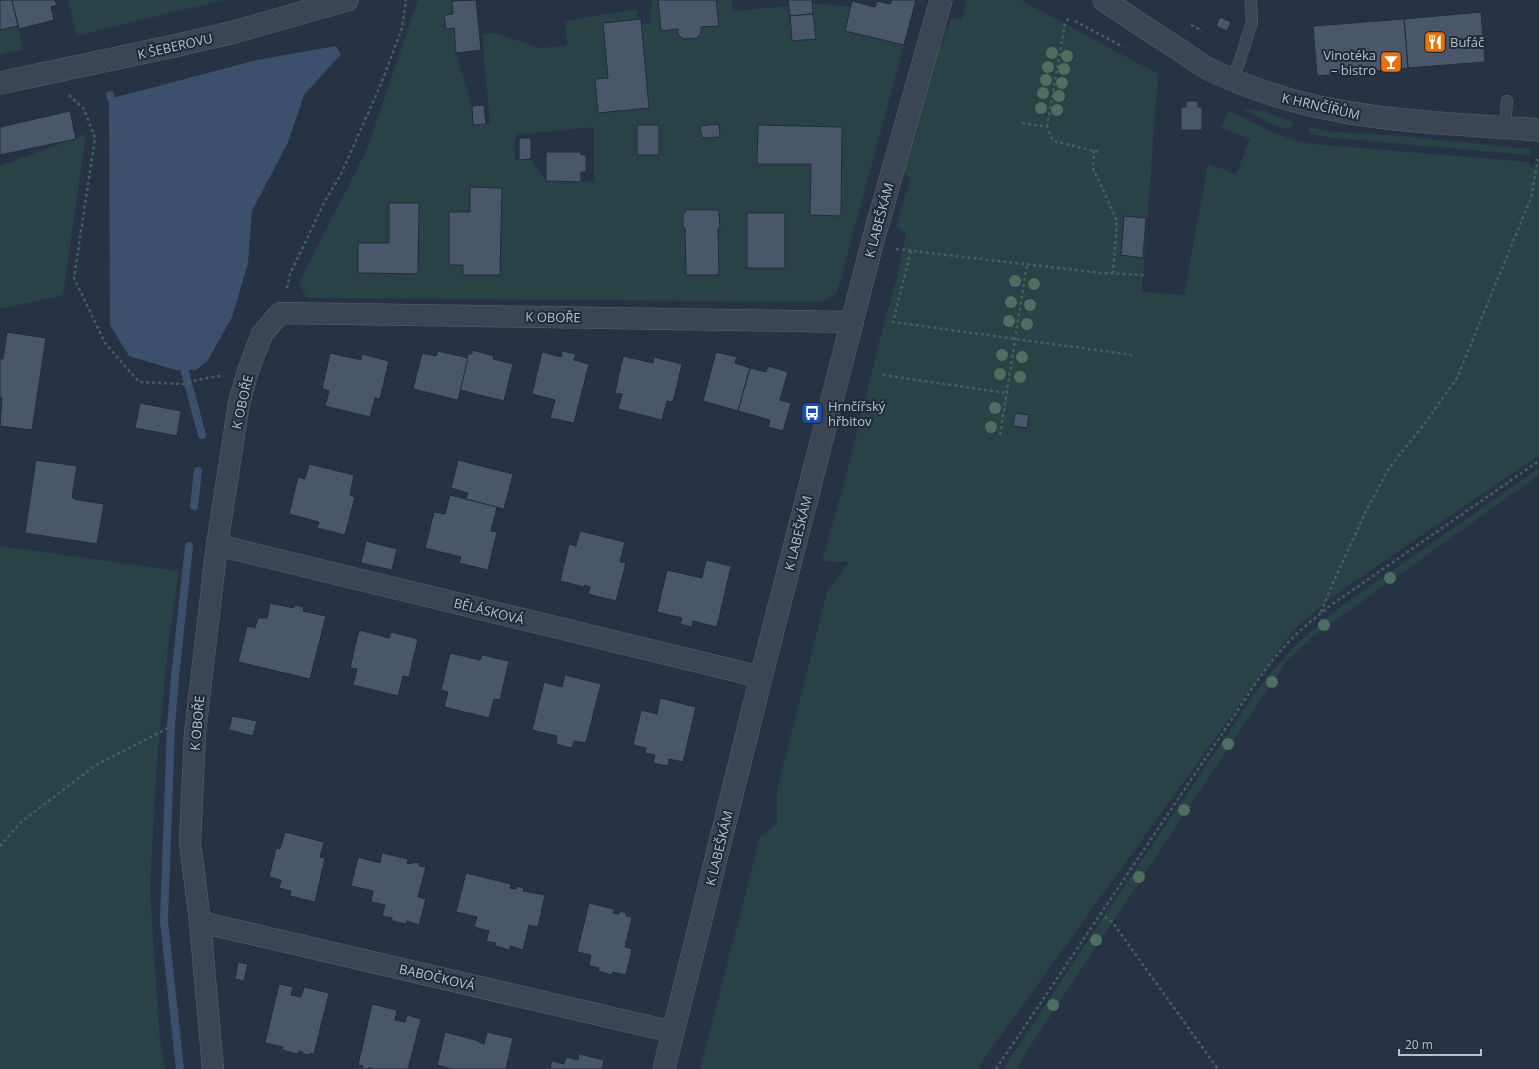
<svg xmlns="http://www.w3.org/2000/svg" width="1539" height="1069" viewBox="0 0 1539 1069" font-family="'Open Sans',sans-serif">
	<rect width="100%" height="100%" fill="#273344"/>
	<!-- green -->
	<g fill="#294245" fill-rule="evenodd">
		<path d="M68,0H224L77,36Z"/>
		<path d="M418,0H452L453,14L444,16L445,29L454,28L456,53L472,106L473,125L490,124L482,34L495,33L539,48L567,46L565,21L637,9L638,20L642,29V24L651,23L650,7L653,11L652,0H731L733,11L788,6L790,16L813,14L812,3L851,7L845,31L904,45L837,293L823,302L307,298L299,283L367,149ZM594,127V182L546,181L531,159L515,160L516,135Z"/>
		<path d="M967,0H1021L1158,74L1142,292L1184,295L1208,164L1236,174L1250,139L1221,128L1228,110C1257,125 1281,139 1314,144L1530,162L1529,166L1539,167V455L1325,602L1292,632L981,1063L978,1069H700L760,837L777,823V790L827,591L849,562L822,561C843,490 861,418 878,346C888,309 900,271 906,234L896,226L911,177L903,175L936,57L951,18L962,20Z"/>
		<path d="M18,26L23,49L0,55V30Z"/>
		<path d="M1242,109L1263,111L1293,122L1291,127L1287,129L1270,123Z"/>
		<path d="M1309,127L1336,132L1389,135L1531,149L1530,155L1334,138L1310,134L1309,132Z"/>
		<path d="M86,134L63,295L0,309V166Z"/>
		<path d="M1539,468V475L1315,635L1286,662L1029,1048L1017,1069H1003L1104,916L1260,686C1284,655 1312,629 1343,605Z"/>
		<path d="M0,546L179,571L169,638L157,759L150,889L159,1032L165,1069H0Z"/>
	</g>
	<!-- water -->
	<path fill="#3c506d" d="M336,46L341,54L304,95L288,142L252,211L248,263L232,317L208,360L196,370H176L129,356L110,325L109,99L257,60Z"/>
	<g fill="none" stroke-linecap="round" stroke-linejoin="round">
		<!-- stream -->
		<g stroke="#3c506d" stroke-width="8">
			<path d="M110,95L115,108"/>
			<path d="M182,361L202,435"/>
			<path d="M194,506L198,471"/>
			<path d="M180,1069L164,921L171,726L175,677L189,546"/>
		</g>
	</g>
	<!-- building -->
	<g fill="#4a576a" stroke="#222c3b">
		<path d="M0,0H12L18,26L0,30Z"/>
		<path d="M12,0H55L57,5L51,7L54,20L19,29Z"/>
		<path d="M476,0L481,50L456,53L454,28L446,29L444,15L453,14L452,1Z"/>
		<path d="M658,0H716L719,26L701,27V33L697,38L684,39L678,35V29L661,31Z"/>
		<path d="M788,0H812L813,14L790,16Z"/>
		<path d="M892,0H916L904,45L845,31L852,1L875,7L877,1L890,4Z"/>
		<path d="M1481,12L1485,62L1408,68L1404,19Z"/>
		<path d="M813,14L816,39L792,41L790,16Z"/>
		<path d="M1220,17L1231,22L1227,31L1216,26Z"/>
		<path d="M641,19L649,108L598,113L595,79L608,78L603,23Z"/>
		<path d="M1404,19L1408,68L1317,76L1313,26Z"/>
		<path d="M1186,101H1198V107H1202V130H1181V107H1186Z"/>
		<path d="M484,105L486,124L473,125L472,106Z"/>
		<path d="M70,111L76,139L0,155V127Z"/>
		<path d="M719,124L720,137L702,138L700,126Z"/>
		<rect x="637" y="125" width="22" height="30"/>
		<path d="M758,125L842,127L841,216L810,215L811,164H757Z"/>
		<path d="M519,138H531V159L519,160Z"/>
		<path d="M546,152H581V155H586V172H581V182L546,181Z"/>
		<path d="M470,187L502,188L500,275H463V265H449V212H470Z"/>
		<path d="M389,203H419L418,274L358,273V243H389Z"/>
		<path d="M685,210H718V212L719,213L720,228H718L719,275H686L685,228H683V213H685Z"/>
		<rect x="747" y="213" width="38" height="55"/>
		<path d="M1124,216L1146,218L1143,258L1121,255Z"/>
		<path d="M7,332L46,338L32,430L0,426L2,398H0V359H3Z"/>
		<path d="M472,350L494,356L493,359L513,364L504,401L460,390L468,354H472Z"/>
		<path d="M438,351L468,358L458,400L413,389L422,353L436,356Z"/>
		<path d="M562,351L576,354L574,360L589,364L574,423L550,418L555,400L532,394L542,352L561,357Z"/>
		<path d="M716,352L737,357L735,363L750,368L738,411L703,401Z"/>
		<path d="M330,353L361,360L362,354L389,361L380,399L375,398L370,417L325,406L329,391L322,389Z"/>
		<path d="M623,356L653,363L654,357L682,364L673,402L667,401L662,420L618,409L622,394L615,393Z"/>
		<path d="M768,366L788,372L780,400L791,403L783,431L768,427L770,420L738,411L750,368L766,372Z"/>
		<path d="M140,403L181,411L177,436L135,428Z"/>
		<path d="M1015,413L1029,415L1027,428L1013,426Z"/>
		<path d="M36,460L77,466L72,497L74,499L104,504L97,544L25,533Z"/>
		<path d="M458,460L513,474L504,509L466,499L468,493L451,488Z"/>
		<path d="M309,464L354,475L350,495L355,497L345,535L317,528L319,522L289,514L298,477L305,479Z"/>
		<path d="M450,495L497,507L491,531L497,532L488,570L459,563L461,557L425,548L434,512L445,514Z"/>
		<path d="M580,531L625,542L620,562L626,563L616,601L588,594L590,587L585,585L584,587L560,581L569,544L576,546Z"/>
		<path d="M366,541L397,549L392,570L361,563Z"/>
		<path d="M706,560L731,566L717,627L693,621L692,627L680,624L682,618L657,612L667,570L702,578Z"/>
		<path d="M270,603L294,608V605L304,607L303,611L326,616L310,679L238,662L247,626L255,628L258,618H267Z"/>
		<path d="M359,630L389,638L391,632L418,639L409,677L403,676L398,696L353,685L357,669L350,668Z"/>
		<path d="M450,653L480,660L482,655L509,661L500,700L494,699L489,718L444,707L448,692L441,690Z"/>
		<path d="M565,675L601,684L586,743L574,741L572,748L556,744L557,736L532,730L544,682L562,687Z"/>
		<path d="M660,698L696,707L683,762L669,759L668,766L653,763L655,755L645,753L646,748L633,745L641,710L657,714Z"/>
		<path d="M232,716L257,721L253,736L229,730Z"/>
		<path d="M285,832L324,842L320,857L325,858L315,902L290,896L291,891L279,888L281,880L269,877L276,848L280,849Z"/>
		<path d="M382,853L408,859L407,863L412,864L413,862L420,863L419,866L426,867L418,897L426,899L419,925L407,921L406,924L392,921V918L382,916L385,905L371,902L373,891L351,886L358,857L380,863Z"/>
		<path d="M466,873L511,884L510,888L516,889L517,886L524,888L523,891L545,895L538,927L529,925L523,950L510,946V950L495,946L496,943L486,941L489,931L474,927L477,917L456,912Z"/>
		<path d="M589,903L614,909L613,913L619,914L620,911L626,913V916L632,917L625,947L632,949L626,975L613,972L612,975L598,971L599,968L589,966L591,955L577,952Z"/>
		<path d="M238,962L248,964L244,981L235,979Z"/>
		<path d="M279,984L293,987L291,995L301,997L304,987L329,993L314,1054L310,1053L309,1055L302,1054L303,1052L299,1051L298,1054L282,1050L283,1047L265,1043Z"/>
		<path d="M372,1004L397,1010L395,1020L405,1022L407,1015L421,1019L408,1069H373L369,1067V1069H362L363,1066L358,1065Z"/>
		<path d="M445,1032L479,1041V1042L484,1044L487,1032L513,1038L506,1069H452L437,1065Z"/>
		<path d="M579,1054L604,1060L602,1069H550L552,1061L564,1064L566,1057L578,1060Z"/>
	</g>
	<g fill="none" stroke-linecap="round" stroke-linejoin="round">
		<!-- service casing -->
		<g stroke="#5a6371" stroke-width="12">
			<g id="service">
				<path d="M1232,80L1240,60L1252,22L1251,0"/>
				<path d="M1505,128L1507,101"/>
			</g>
		</g>
		<!-- minor casing -->
		<g stroke="#5a6371" stroke-width="22">
			<g id="minor">
				<path d="M217,545L761,677"/>
				<path d="M200,922L673,1032"/>
				<path d="M213,1069L200,922L190,843L195,733L217,545L239,403L248,371L262,334L280,313L853,322"/>
			</g>
		</g>
		<!-- tertiary casing -->
		<g stroke="#5a6371" stroke-width="23">
			<g id="tertiary">
				<path d="M1104,0C1129,17 1154,34 1180,50C1190,57 1200,65 1211,70C1317,122 1424,121 1539,130"/>
				<path d="M0,83L174,46L234,32L347,0"/>
				<path d="M664,1069L761,677L872,244L941,0"/>
			</g>
		</g>
		<!-- path -->
		<g stroke="#475e61" stroke-width="2.5" stroke-dasharray="3 3" stroke-linecap="butt">
			<path d="M1075,21L1123,47"/>
			<path d="M1191,25L1199,29L1201,32"/>
			<path d="M69,95L84,109L95,138L74,278L105,343L139,382L183,384L201,379L220,376"/>
			<path d="M1022,123L1047,127L1053,141L1099,152"/>
			<path d="M1047,127L1065,24L1069,17"/>
			<path d="M1094,150L1093,168L1117,221L1113,273"/>
			<path d="M896,249L1101,273L1144,275"/>
			<path d="M911,251L893,322L1132,355"/>
			<path d="M287,288L290,274L324,203L341,174L381,84L402,28L406,0"/>
			<path d="M883,375L1006,393"/>
			<path d="M1000,435L1027,264"/>
			<path d="M1321,612L1333,583L1365,513L1389,468L1423,426L1457,378L1531,198L1538,159"/>
			<path d="M0,846L21,822L96,765L170,727"/>
			<path d="M1100,913L1113,923L1218,1069"/>
			<path d="M996,1069L1234,716C1250,692 1265,667 1285,646C1299,630 1315,618 1331,605L1539,461"/>
		</g>
		<!-- service -->
		<use href="#service" stroke="#3b4554" stroke-width="11"/>
		<!-- minor -->
		<use href="#minor" stroke="#3b4554" stroke-width="21"/>
		<!-- tertiary -->
		<use href="#tertiary" stroke="#3b4554" stroke-width="22"/>
	</g>
	<!-- trees -->
	<g fill="#4f6e62">
		<circle cx="1052" cy="53" r="6"/>
		<circle cx="1067" cy="56" r="6"/>
		<circle cx="1048" cy="67" r="6"/>
		<circle cx="1064" cy="69" r="6"/>
		<circle cx="1046" cy="80" r="6"/>
		<circle cx="1062" cy="83" r="6"/>
		<circle cx="1043" cy="93" r="6"/>
		<circle cx="1059" cy="96" r="6"/>
		<circle cx="1041" cy="108" r="6"/>
		<circle cx="1057" cy="110" r="6"/>
		<circle cx="1015" cy="281" r="6"/>
		<circle cx="1034" cy="284" r="6"/>
		<circle cx="1011" cy="302" r="6"/>
		<circle cx="1030" cy="305" r="6"/>
		<circle cx="1009" cy="321" r="6"/>
		<circle cx="1027" cy="324" r="6"/>
		<circle cx="1002" cy="355" r="6"/>
		<circle cx="1022" cy="357" r="6"/>
		<circle cx="1000" cy="374" r="6"/>
		<circle cx="1020" cy="377" r="6"/>
		<circle cx="995" cy="408" r="6"/>
		<circle cx="991" cy="427" r="6"/>
		<circle cx="1390" cy="578" r="6"/>
		<circle cx="1324" cy="625" r="6"/>
		<circle cx="1272" cy="682" r="6"/>
		<circle cx="1228" cy="744" r="6"/>
		<circle cx="1184" cy="810" r="6"/>
		<circle cx="1139" cy="877" r="6"/>
		<circle cx="1096" cy="940" r="6"/>
		<circle cx="1053" cy="1005" r="6"/>
	</g>
	<!-- icons -->
	<defs>
		<g id="restaurant-square" transform="scale(1.15)"><rect x="-9" y="-9" width="18" height="18" rx="4" fill="#e8710a" stroke="#202a39"/><path d="M-5-6h1v4h1v-4h1v4h1v-4h1v5L-1.5 .5V6h-2V.5L-5-1ZM5-6V6H3V1.5H1.5Q1.5-4 5-6Z" fill="#fff"/></g>
		<g id="bar-square" transform="scale(1.15)"><rect x="-9" y="-9" width="18" height="18" rx="4" fill="#e8710a" stroke="#202a39"/><path d="M-6-5H6L.8 .8V4.5H3.5V6h-7V4.5H-.8V.8Z" fill="#fff"/></g>
		<g id="bus-square" transform="scale(1.15)"><rect x="-9" y="-9" width="18" height="18" rx="4" fill="#1a4fb4" stroke="#202a39"/><path d="M-5-6H5V4H4V6H2V4H-2V6H-4V4H-5ZM-3.5-4V0h7V-4ZM-3.5 1.2v1.5H-2V1.2ZM2 1.2v1.5H3.5V1.2Z" fill="#fff"/></g>
	</defs>
	<g fill-rule="evenodd">
		<use href="#restaurant-square" x="1435" y="42"/>
		<use href="#bar-square" x="1391" y="62"/>
		<use href="#bus-square" x="812" y="413"/>
	</g>
	<g text-anchor="middle" dominant-baseline="central" stroke-width="4" stroke-linejoin="round" paint-order="stroke">
		<!-- poi labels -->
		<g font-size="13" fill="#b9c0cd" stroke="#202a39" text-anchor="start">
			<text x="1450" y="42">Bufáč</text>
			<text x="1376" y="55" text-anchor="end">Vinotéka<tspan x="1376" dy="15">– bistro</tspan></text>
			<text x="828" y="406">Hrnčířský<tspan x="828" dy="15">hřbitov</tspan></text>
		</g>
		<!-- street labels -->
		<g font-size="13" fill="#b9c0cd" stroke="#202a39">
			<text transform="translate(175 46) rotate(-13)">K ŠEBEROVU</text>
			<text transform="translate(1321 106) rotate(13)">K HRNČÍŘŮM</text>
			<text transform="translate(879 220) rotate(-75)">K LABEŠKÁM</text>
			<text transform="translate(553 317) rotate(1)">K OBOŘE</text>
			<text transform="translate(242 402) rotate(-77)">K OBOŘE</text>
			<text transform="translate(798 533) rotate(-76)">K LABEŠKÁM</text>
			<text transform="translate(489 611) rotate(14)">BĚLÁSKOVÁ</text>
			<text transform="translate(197 723) rotate(-85)">K OBOŘE</text>
			<text transform="translate(719 848) rotate(-76)">K LABEŠKÁM</text>
			<text transform="translate(437 977) rotate(13)">BABOČKOVÁ</text>
		</g>
	</g>
	<!-- scale -->
	<path d="M1399 1049v6h82v-6" fill="none" stroke="#b9c0cd" stroke-width="2"/>
	<text x="1405" y="1049" font-size="12" fill="#b9c0cd" stroke="#202a39" stroke-width="3" paint-order="stroke">20 m</text>
</svg>
